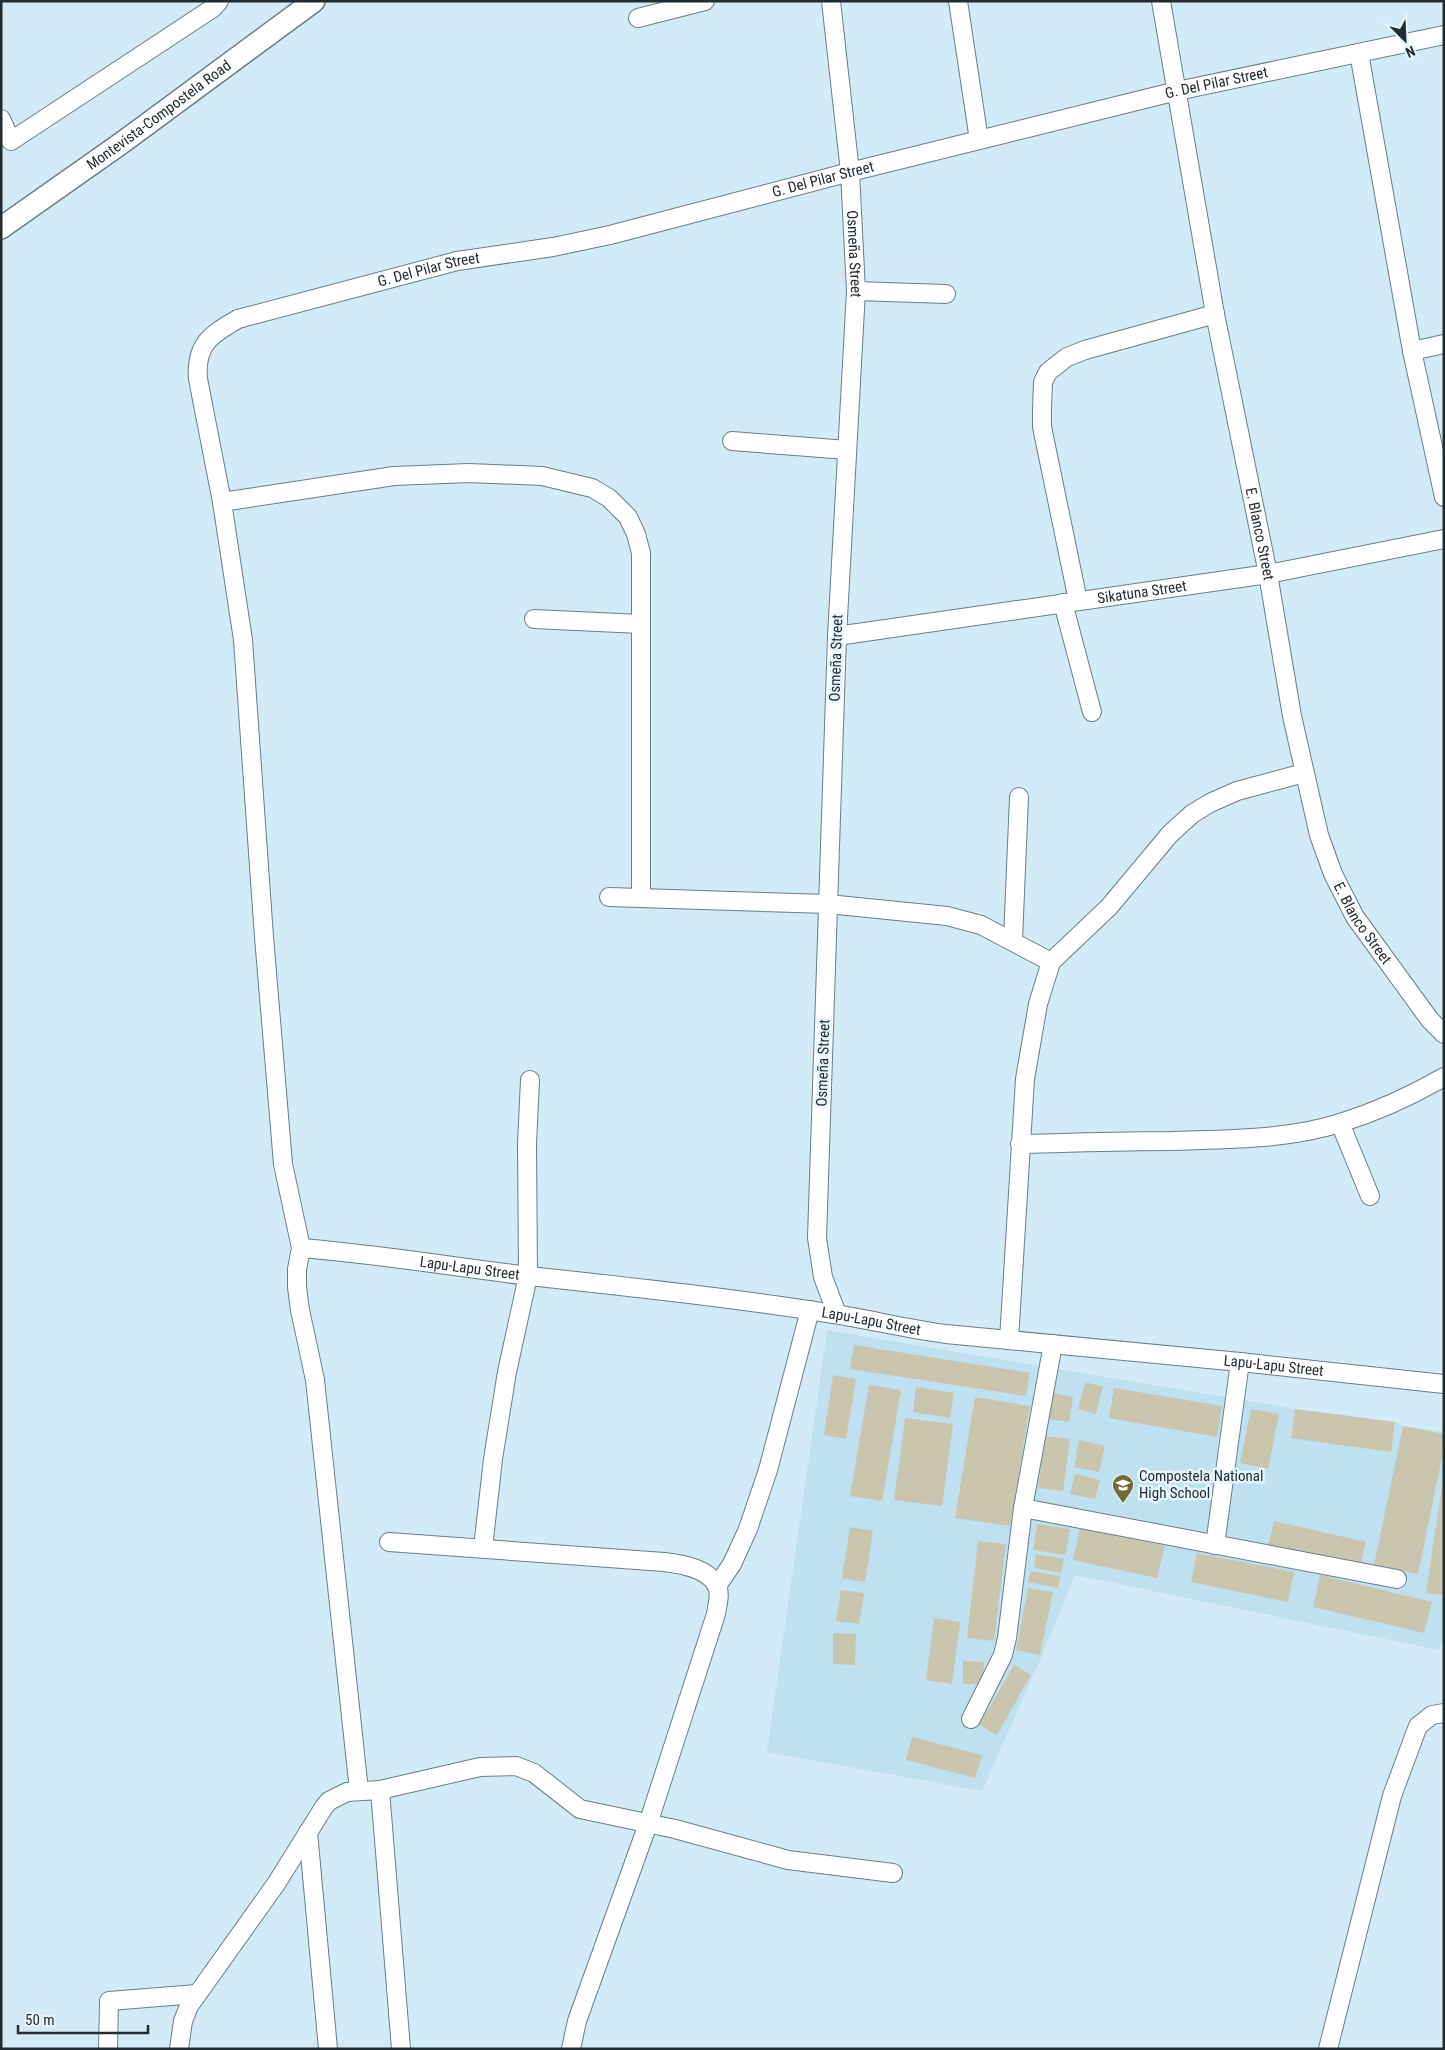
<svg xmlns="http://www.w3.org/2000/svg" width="1445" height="2050" viewBox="0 0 1445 2050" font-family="'Roboto Condensed',sans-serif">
	<rect width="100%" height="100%" fill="#d3ebf6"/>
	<!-- built -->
	<path fill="#bfe0ef" d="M827,1330L1295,1409L1395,1422L1403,1426L1444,1432V1633L1439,1650L1075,1575L1041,1658L982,1791L767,1752Z"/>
	<!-- building -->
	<g fill="#cac5af">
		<path d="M854,1345L1030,1373L1026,1396L850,1369Z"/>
		<path d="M833,1375L856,1379L846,1439L824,1435Z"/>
		<path d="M1085,1382L1103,1387L1096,1414L1078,1409Z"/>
		<path d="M869,1385L901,1390L882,1501L850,1496Z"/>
		<path d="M916,1387L954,1393L950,1418L913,1412Z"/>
		<path d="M1114,1388L1222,1406L1217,1437L1109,1418Z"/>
		<path d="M1053,1393L1073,1397L1069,1422L1048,1419Z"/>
		<path d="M975,1397L1030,1406L1010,1526L955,1518Z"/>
		<path d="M1251,1409L1279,1414L1268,1469L1240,1463Z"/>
		<path d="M1295,1409L1395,1422L1391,1452L1291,1438Z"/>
		<path d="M905,1418L953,1424L942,1506L894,1500Z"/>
		<path d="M1403,1426L1444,1434V1448L1418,1574L1374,1565Z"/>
		<path d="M1045,1436L1070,1439L1063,1491L1038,1488Z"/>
		<path d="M1079,1440L1105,1446L1099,1472L1074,1467Z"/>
		<path d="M1075,1474L1100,1480L1095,1499L1070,1494Z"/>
		<path d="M1443,1479H1444V1595L1426,1593Z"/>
		<path d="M1274,1521L1366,1542L1360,1567L1268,1545Z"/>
		<path d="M1037,1524L1070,1529L1066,1555L1033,1550Z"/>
		<path d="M850,1527L873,1531L865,1582L842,1578Z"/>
		<path d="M1080,1527L1165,1546L1157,1578L1073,1560Z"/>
		<path d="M978,1541L1006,1544L994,1641L967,1638Z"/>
		<path d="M1197,1553L1294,1572L1288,1602L1191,1582Z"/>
		<path d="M1036,1554L1064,1559L1061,1573L1034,1568Z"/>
		<path d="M1031,1571L1060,1576L1058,1588L1028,1582Z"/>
		<path d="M1320,1575L1432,1602L1424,1633L1313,1607Z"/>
		<path d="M1028,1588L1053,1592L1040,1655L1016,1650Z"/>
		<path d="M841,1590L864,1593L859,1624L836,1621Z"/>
		<path d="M934,1618L960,1622L952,1684L926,1680Z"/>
		<path d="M833,1633L856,1634L855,1665L833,1664Z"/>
		<path d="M963,1661L984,1662V1684H963Z"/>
		<path d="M1014,1665L1031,1675L997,1735L979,1725Z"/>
		<path d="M912,1737L982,1755L975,1778L906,1760Z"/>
	</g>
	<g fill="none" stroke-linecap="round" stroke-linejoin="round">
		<!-- minor casing -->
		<g stroke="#687e89" stroke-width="20">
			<g id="minor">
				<path id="s1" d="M831,1L850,172L856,291L837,636L817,1238L823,1277L837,1314"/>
				<path d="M958,1L979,140"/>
				<path id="s2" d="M1161,1L1215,314L1268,574L1292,716L1319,835L1333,874L1355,917L1430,1020L1444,1034"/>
				<path d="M638,18L705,1"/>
				<path d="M1359,53L1412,351L1444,497"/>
				<path d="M1,119L11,141L213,8L219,1"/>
				<path d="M856,291L946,294"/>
				<path d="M1412,351L1444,344"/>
				<path d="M732,441L847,450"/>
				<path d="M222,502L394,476L469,473L542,476L592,488L609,498L628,517L636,534L641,553V898"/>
				<path d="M1078,601L1042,427V409L1043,382L1048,372L1067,357L1085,350L1215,314"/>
				<path d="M1063,603L1092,712"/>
				<path d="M534,619L640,624"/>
				<path id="s3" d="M837,636L1268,574L1444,539"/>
				<path d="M609,897L828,904L947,916L981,925L1051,962"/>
				<path d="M1013,940L1019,797"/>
				<path d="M1340,1123L1370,1196"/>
				<path d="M1020,1144C1070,1143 1121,1141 1171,1141C1228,1139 1286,1140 1340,1123C1376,1112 1411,1096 1444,1077"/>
				<path id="s4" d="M301,1248C378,1254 453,1267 530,1276C631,1287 733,1298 834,1314C872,1320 908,1329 946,1334L1240,1362L1444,1384"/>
				<path d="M1009,1340L1025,1079L1038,1004L1051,962L1109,907L1170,834L1192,814L1210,803L1237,791L1304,773"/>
				<path d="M1053,1344L1023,1508L1397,1579"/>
				<path d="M389,1542L664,1562C681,1564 708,1568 717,1586C721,1594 717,1606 716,1614L648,1824L577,2021L571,2049"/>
				<path d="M1215,1545L1240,1362"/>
				<path d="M483,1548L493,1459L507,1372L528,1276L527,1144L530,1080"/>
				<path d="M717,1586L732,1564L748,1529L768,1470L810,1310"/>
				<path d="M971,1719L1003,1655L1007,1638L1023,1508"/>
				<path d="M380,1790L401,2049"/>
				<path id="s5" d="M359,1791L315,1380L300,1310L297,1287V1269L301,1248L283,1164L264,937L243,640L222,502L198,379C195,345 210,335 238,319L457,261L553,247L610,235L850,172L1177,91L1444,35"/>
				<path d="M308,1832L328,2049"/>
				<path d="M108,2049L109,2001L197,1994"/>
				<path d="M179,2049L183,2021L189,2006L276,1884L324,1807L329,1801L347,1792L380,1790L480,1767L516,1766L534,1773L580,1809L675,1829L788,1860L893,1873"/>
				<path d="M1328,2049L1392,1796L1418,1726L1432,1715L1444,1713"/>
			</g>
		</g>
		<!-- major casing -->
		<g stroke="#687e89" stroke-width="24">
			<g id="major">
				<path id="s6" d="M1,228L123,142L314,1"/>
			</g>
		</g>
		<!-- minor -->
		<use href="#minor" stroke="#fff" stroke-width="18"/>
		<!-- major -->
		<use href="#major" stroke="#fff" stroke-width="21"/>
	</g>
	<!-- icons -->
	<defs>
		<g id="school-pin" transform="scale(1.125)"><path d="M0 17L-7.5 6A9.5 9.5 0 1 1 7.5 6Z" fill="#746835" stroke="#e8f6fd"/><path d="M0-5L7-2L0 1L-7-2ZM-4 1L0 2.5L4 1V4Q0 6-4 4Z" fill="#fff"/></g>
	</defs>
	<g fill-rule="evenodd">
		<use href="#school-pin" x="1123" y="1485"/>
	</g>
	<g text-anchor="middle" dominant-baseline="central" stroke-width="5" stroke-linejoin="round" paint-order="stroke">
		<!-- street labels -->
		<g font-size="15" fill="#232c31" stroke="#e8f6fd">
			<text stroke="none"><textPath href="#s5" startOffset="2509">G. Del Pilar Street</textPath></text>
			<text stroke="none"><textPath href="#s6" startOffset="194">Montevista-Compostela Road</textPath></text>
			<text stroke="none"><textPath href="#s5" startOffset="2104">G. Del Pilar Street</textPath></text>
			<text stroke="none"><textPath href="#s1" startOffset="254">Osmeña Street</textPath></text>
			<text stroke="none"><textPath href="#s5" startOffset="1699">G. Del Pilar Street</textPath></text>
			<text stroke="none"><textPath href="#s2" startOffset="542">E. Blanco Street</textPath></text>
			<text stroke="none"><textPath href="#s3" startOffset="308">Sikatuna Street</textPath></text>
			<text transform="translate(836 658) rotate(-88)">Osmeña Street</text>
			<text stroke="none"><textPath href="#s2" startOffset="948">E. Blanco Street</textPath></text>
			<text transform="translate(823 1063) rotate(-88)">Osmeña Street</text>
			<text stroke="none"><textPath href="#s4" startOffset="170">Lapu-Lapu Street</textPath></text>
			<text stroke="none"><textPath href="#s4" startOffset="575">Lapu-Lapu Street</textPath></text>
			<text stroke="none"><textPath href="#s4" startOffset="980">Lapu-Lapu Street</textPath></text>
		</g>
		<!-- poi labels -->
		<g font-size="15" fill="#232c31" stroke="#e8f6fd" text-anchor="start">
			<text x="1139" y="1476">Compostela National<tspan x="1139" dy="17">High School</tspan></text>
		</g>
	</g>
	<!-- border -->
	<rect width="1445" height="2050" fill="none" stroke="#232c31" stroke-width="5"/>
	<!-- north arrow -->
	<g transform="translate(1405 40) rotate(156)" stroke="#e8f6fd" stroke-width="4" paint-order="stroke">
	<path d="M0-4L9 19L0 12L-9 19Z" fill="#232c31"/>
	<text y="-8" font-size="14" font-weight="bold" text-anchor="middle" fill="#232c31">N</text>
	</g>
	<!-- scale -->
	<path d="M18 2025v8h130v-8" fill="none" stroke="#232c31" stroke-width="2.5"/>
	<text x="25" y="2025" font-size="15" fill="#232c31" stroke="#e8f6fd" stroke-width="4" paint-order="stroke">50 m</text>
</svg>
